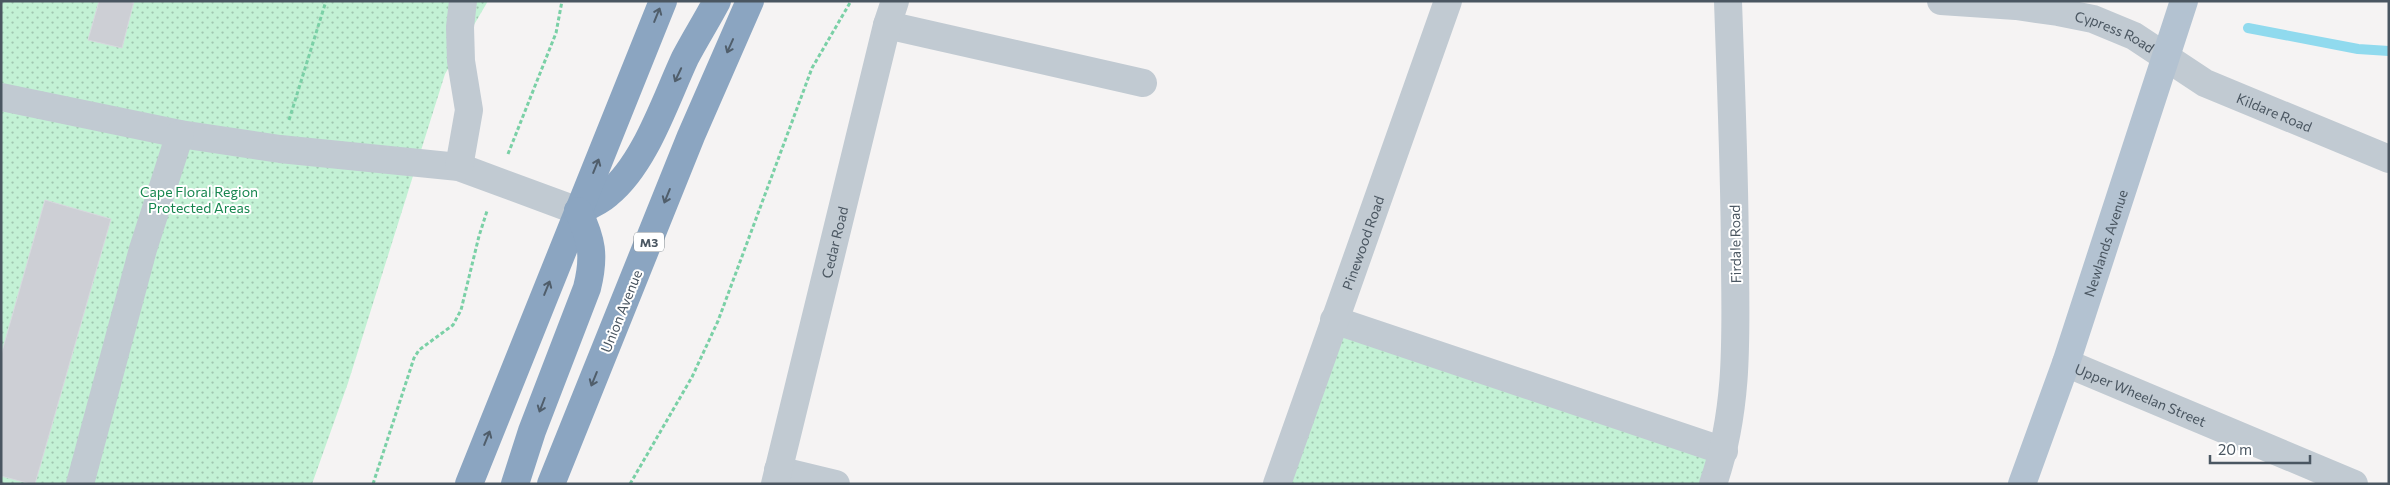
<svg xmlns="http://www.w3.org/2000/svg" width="2390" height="485" viewBox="0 0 2390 485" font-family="Commissioner,sans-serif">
	<defs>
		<pattern id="grass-dots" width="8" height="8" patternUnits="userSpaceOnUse" patternTransform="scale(1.25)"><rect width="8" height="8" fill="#c3f1d5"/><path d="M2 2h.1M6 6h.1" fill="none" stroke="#a0c6b0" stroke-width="1.8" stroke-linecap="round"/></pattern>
	</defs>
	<rect width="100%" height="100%" fill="#f5f3f3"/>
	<!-- grass -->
	<g fill="url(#grass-dots)">
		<path d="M1,1H488L445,74L348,383L312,484H1Z"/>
		<path d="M1334,320L1724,451L1713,484H1277Z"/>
	</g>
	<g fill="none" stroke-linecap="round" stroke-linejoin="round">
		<!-- stream -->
		<path stroke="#90daee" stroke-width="10" d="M2248,28L2358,49L2389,51"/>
	</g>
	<!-- building -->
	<g fill="#cdcfd5" stroke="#d7d9de">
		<path d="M99,1H134L122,48L88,40Z"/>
		<path d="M45,200L111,219L35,484H31L1,476V355Z"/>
	</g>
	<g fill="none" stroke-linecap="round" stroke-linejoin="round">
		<!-- path -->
		<g stroke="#7ad0a6" stroke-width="3" stroke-dasharray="4 2.5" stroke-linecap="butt">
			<path d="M289,120L326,1"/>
			<path d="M508,154L556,33L562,1"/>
			<path d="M373,484L414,358L419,350L453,325L461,310L479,236L487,211"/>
			<path d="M630,484L692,377L718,321L812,68L851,1"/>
		</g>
		<!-- minor -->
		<g stroke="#c1cad2" stroke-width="28">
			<path id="s1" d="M1941,1L2016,6L2058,12L2093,19L2134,36L2205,83L2389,159"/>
			<path d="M887,25L1143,83"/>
			<path d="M1,97L180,134L280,149L459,167L578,211"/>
			<path d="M459,167L469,110L461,61L460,27L463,1"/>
			<path d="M1334,320L1724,451"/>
			<path id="s2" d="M2066,363L2354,484"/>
			<path d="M778,470L836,484"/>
			<path d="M80,484L143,249L180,134"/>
			<path id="s3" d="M775,484L887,25L895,1"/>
			<path id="s4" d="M1277,484L1448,1"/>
			<path d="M1713,484C1738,412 1736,341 1735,266C1735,178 1731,90 1728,1"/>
		</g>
		<!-- major -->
		<path stroke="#b3c2d1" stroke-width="28" id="s5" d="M2022,484L2066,363L2184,1"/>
		<!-- highway -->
		<g stroke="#8ba5c1" stroke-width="28">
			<path d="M578,211C589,206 599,202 608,194C645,164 665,101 685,58C695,39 707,20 717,1"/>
			<path d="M469,484L663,1"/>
			<path d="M515,484L532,431L587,288C595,256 592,240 578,211"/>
			<path d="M551,484L691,136L750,1"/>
		</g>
	</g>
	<!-- one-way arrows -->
	<defs><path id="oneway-shaft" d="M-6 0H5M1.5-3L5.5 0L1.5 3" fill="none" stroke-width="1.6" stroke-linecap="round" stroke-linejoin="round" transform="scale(1.25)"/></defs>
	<g stroke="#505e6b">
		<use href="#oneway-shaft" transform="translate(657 15) rotate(-68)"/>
		<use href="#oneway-shaft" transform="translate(730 46) rotate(114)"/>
		<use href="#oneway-shaft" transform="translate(678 75) rotate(115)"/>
		<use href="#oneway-shaft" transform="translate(596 166) rotate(-68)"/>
		<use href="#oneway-shaft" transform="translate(667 196) rotate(112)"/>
		<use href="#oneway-shaft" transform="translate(547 288) rotate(-68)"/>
		<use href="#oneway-shaft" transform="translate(594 379) rotate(112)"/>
		<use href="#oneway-shaft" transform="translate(542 405) rotate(111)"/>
		<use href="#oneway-shaft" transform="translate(487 438) rotate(-68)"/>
	</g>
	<g text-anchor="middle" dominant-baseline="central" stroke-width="4" stroke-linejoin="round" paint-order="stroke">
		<!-- shield labels -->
		<rect fill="#fff" stroke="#808990" stroke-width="1" x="634" y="232.5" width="30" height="19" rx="4"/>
		<g font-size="12" font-weight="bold" fill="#4a5661">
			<text x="649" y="242">M3</text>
		</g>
		<!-- street labels -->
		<g font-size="14" fill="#4a5661" stroke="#fff">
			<text stroke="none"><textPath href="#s1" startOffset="178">Cypress Road</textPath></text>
			<text stroke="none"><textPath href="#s1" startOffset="358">Kildare Road</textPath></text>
			<text stroke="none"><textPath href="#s3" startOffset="249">Cedar Road</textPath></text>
			<text stroke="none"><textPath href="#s4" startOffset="256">Pinewood Road</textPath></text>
			<text stroke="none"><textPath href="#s5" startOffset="255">Newlands Avenue</textPath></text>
			<text transform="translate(1735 244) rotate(-91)">Firdale Road</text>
			<text transform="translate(621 311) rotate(-68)">Union Avenue</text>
			<text stroke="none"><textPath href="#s2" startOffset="81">Upper Wheelan Street</textPath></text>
		</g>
		<!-- park labels -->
		<g font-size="14" fill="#17864f" stroke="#fff">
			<text x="199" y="191">Cape Floral Region<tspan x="199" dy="16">Protected Areas</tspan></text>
		</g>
	</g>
	<!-- border -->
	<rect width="2390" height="485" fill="none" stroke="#4a5661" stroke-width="5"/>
	<!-- scale -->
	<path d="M2210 455v8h100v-8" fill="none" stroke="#4a5661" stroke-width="2.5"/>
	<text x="2218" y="455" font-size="15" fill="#4a5661" stroke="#ffffff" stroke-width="4" paint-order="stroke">20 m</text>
</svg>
